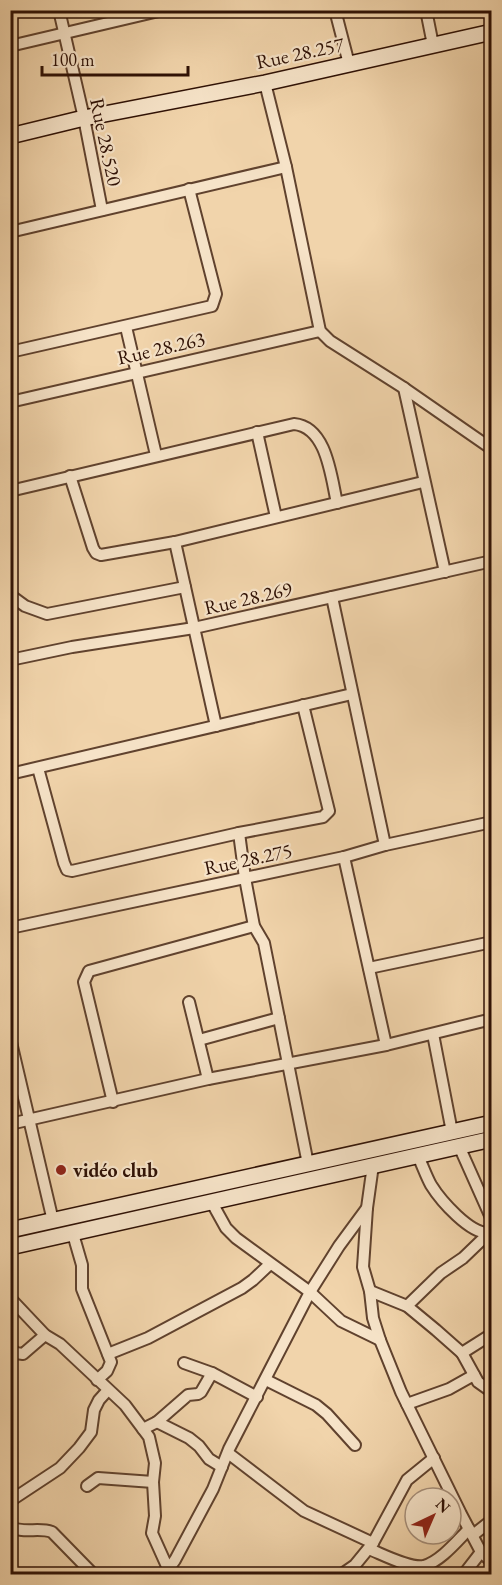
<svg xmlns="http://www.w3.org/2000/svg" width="502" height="1585" viewBox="0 0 502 1585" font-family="'EB Garamond',serif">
	<rect width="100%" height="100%" fill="#f1d4ab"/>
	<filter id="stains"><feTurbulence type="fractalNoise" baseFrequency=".00333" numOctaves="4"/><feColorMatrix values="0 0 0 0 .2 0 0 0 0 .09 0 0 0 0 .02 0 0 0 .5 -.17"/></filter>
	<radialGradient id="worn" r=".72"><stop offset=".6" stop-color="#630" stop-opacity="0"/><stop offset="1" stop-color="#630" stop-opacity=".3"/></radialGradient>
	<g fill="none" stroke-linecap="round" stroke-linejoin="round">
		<!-- street casing -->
		<g stroke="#60422e" stroke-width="14">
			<g id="street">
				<path d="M59,10L84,118L102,210"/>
				<path d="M335,10L349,64"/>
				<path d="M426,10L433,45"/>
				<path d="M10,46L163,10"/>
				<path d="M265,83L286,167L320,331L330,341L404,388L492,449"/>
				<path d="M10,232L286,167"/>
				<path d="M126,327L156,455"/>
				<path d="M10,352L212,306L216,294L189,189"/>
				<path d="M404,388L445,572"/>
				<path d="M10,402L320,331"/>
				<path d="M257,432L276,517"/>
				<path d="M70,476L93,548L96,553L101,555L175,542L423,482"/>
				<path d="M10,491L294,424C327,427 331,477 337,503"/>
				<path d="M175,542L216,726"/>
				<path d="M10,595L25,606L47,614L185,587"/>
				<path d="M332,597L385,845"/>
				<path d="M10,660L72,647L194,628L492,561"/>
				<path d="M38,768L64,863L67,870L72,871L239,833L323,817L329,811L303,705"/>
				<path d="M10,774L352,694"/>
				<path d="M239,833L245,878L254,926L264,943L308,1164"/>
				<path d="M344,857L386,1045"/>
				<path d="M10,928L344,857L385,845L492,822"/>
				<path d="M369,968L492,942"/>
				<path d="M189,1002L208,1079"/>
				<path d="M433,1034L452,1132"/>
				<path d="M10,1038L53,1221"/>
				<path d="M199,1040L279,1018"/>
				<path d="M113,1102L84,982L89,971L254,926"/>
				<path d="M10,1124L208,1079L386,1045L492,1019"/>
				<path d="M459,1146L492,1220"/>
				<path d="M417,1154C422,1164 426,1176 431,1185C441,1201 470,1234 489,1233L492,1229"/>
				<path d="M211,1201L226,1228L236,1238L310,1292L341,1321L380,1340"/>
				<path d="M367,1208L363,1267L370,1291L373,1318L380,1340L401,1392L461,1514L481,1552L492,1562"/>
				<path d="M73,1234L82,1265V1289L111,1362L107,1371L97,1380"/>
				<path d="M370,1291L407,1306L436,1330L462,1353L492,1334"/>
				<path d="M10,1298L45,1335L60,1344L125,1405L149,1437L155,1463L153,1482L155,1516L152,1533L170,1573"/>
				<path d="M407,1306L441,1273L463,1258L489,1233"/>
				<path d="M10,1348L16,1353L23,1354L45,1335"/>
				<path d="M462,1353L478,1382L492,1392"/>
				<path d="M108,1354L148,1338L242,1288L253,1280L270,1264"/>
				<path d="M184,1363L212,1373L257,1397"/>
				<path d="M266,1380L316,1405L327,1414L355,1445"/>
				<path d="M407,1404L449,1389L474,1375"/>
				<path d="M157,1422L189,1438L199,1446L209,1459L222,1467"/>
				<path d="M143,1429L157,1422L188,1395L198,1394L201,1392L212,1373"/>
				<path d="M228,1453L304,1511L373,1543"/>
				<path d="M87,1486L98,1478L153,1482"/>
				<path d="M10,1501L60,1468L79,1448L91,1432L94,1410L99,1400L108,1390"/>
				<path d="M10,1527C25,1534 38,1527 52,1532L93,1574"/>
				<path d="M473,1535L492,1520"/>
				<path d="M369,1549C382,1554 410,1569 424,1566C441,1561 457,1541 469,1529"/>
				<path d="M165,1574L175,1560L213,1489L229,1449L310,1292L339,1246L367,1208L373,1165"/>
				<path d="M342,1574L355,1565L373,1543L407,1480L434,1458"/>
				<path d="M464,1574L481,1552"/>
			</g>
		</g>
		<!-- secondary casing -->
		<g stroke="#2f1105" stroke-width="18">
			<g id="secondary">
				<path d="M10,136L84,118L265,83L492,32"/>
				<path d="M10,1230L492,1123"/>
				<path d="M10,1247L492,1139"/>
			</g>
		</g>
		<!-- street -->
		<use href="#street" stroke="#f6e3c8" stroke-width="10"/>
		<!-- secondary -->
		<use href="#secondary" stroke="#f6e3c8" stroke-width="15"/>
	</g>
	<!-- markers -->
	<circle fill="#8f2418" stroke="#f6e3c8" stroke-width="2" cx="61" cy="1170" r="6"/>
	<g text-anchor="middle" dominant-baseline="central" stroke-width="4.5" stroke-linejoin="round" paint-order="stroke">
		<!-- street labels -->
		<g font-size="20" fill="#2f1105" stroke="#f6e3c8">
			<text transform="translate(300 53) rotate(-12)">Rue 28.257</text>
			<text transform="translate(106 142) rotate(78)">Rue 28.520</text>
			<text transform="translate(161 348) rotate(-13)">Rue 28.263</text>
			<text transform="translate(248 598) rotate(-13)">Rue 28.269</text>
			<text transform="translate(248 859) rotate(-12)">Rue 28.275</text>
		</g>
		<!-- poi labels -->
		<g font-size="20" font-weight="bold" fill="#2f1105" stroke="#f6e3c8" text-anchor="start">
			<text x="73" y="1170">vidéo club</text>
		</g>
	</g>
	<!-- margin -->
	<rect width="502" height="1585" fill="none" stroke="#f1d4ab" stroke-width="36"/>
	<rect x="12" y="12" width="478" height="1561" fill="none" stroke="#2f1105" stroke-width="3"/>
	<rect x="18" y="18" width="466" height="1549" fill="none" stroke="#2f1105" stroke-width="1.5"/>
	<!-- north arrow -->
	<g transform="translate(433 1516) rotate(44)"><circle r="28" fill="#f6e3c8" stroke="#a68f7a" stroke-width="1.5"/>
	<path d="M0-4.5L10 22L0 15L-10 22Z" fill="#8f2418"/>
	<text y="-9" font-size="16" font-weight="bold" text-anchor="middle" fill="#2f1105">N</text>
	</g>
	<!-- scale -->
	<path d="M42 66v9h146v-9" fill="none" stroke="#2f1105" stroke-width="3"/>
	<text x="51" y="66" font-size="18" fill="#2f1105" stroke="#f6e3c8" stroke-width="4.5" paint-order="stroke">100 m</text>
	<rect width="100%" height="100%" filter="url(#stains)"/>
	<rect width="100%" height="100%" fill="url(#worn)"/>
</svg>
